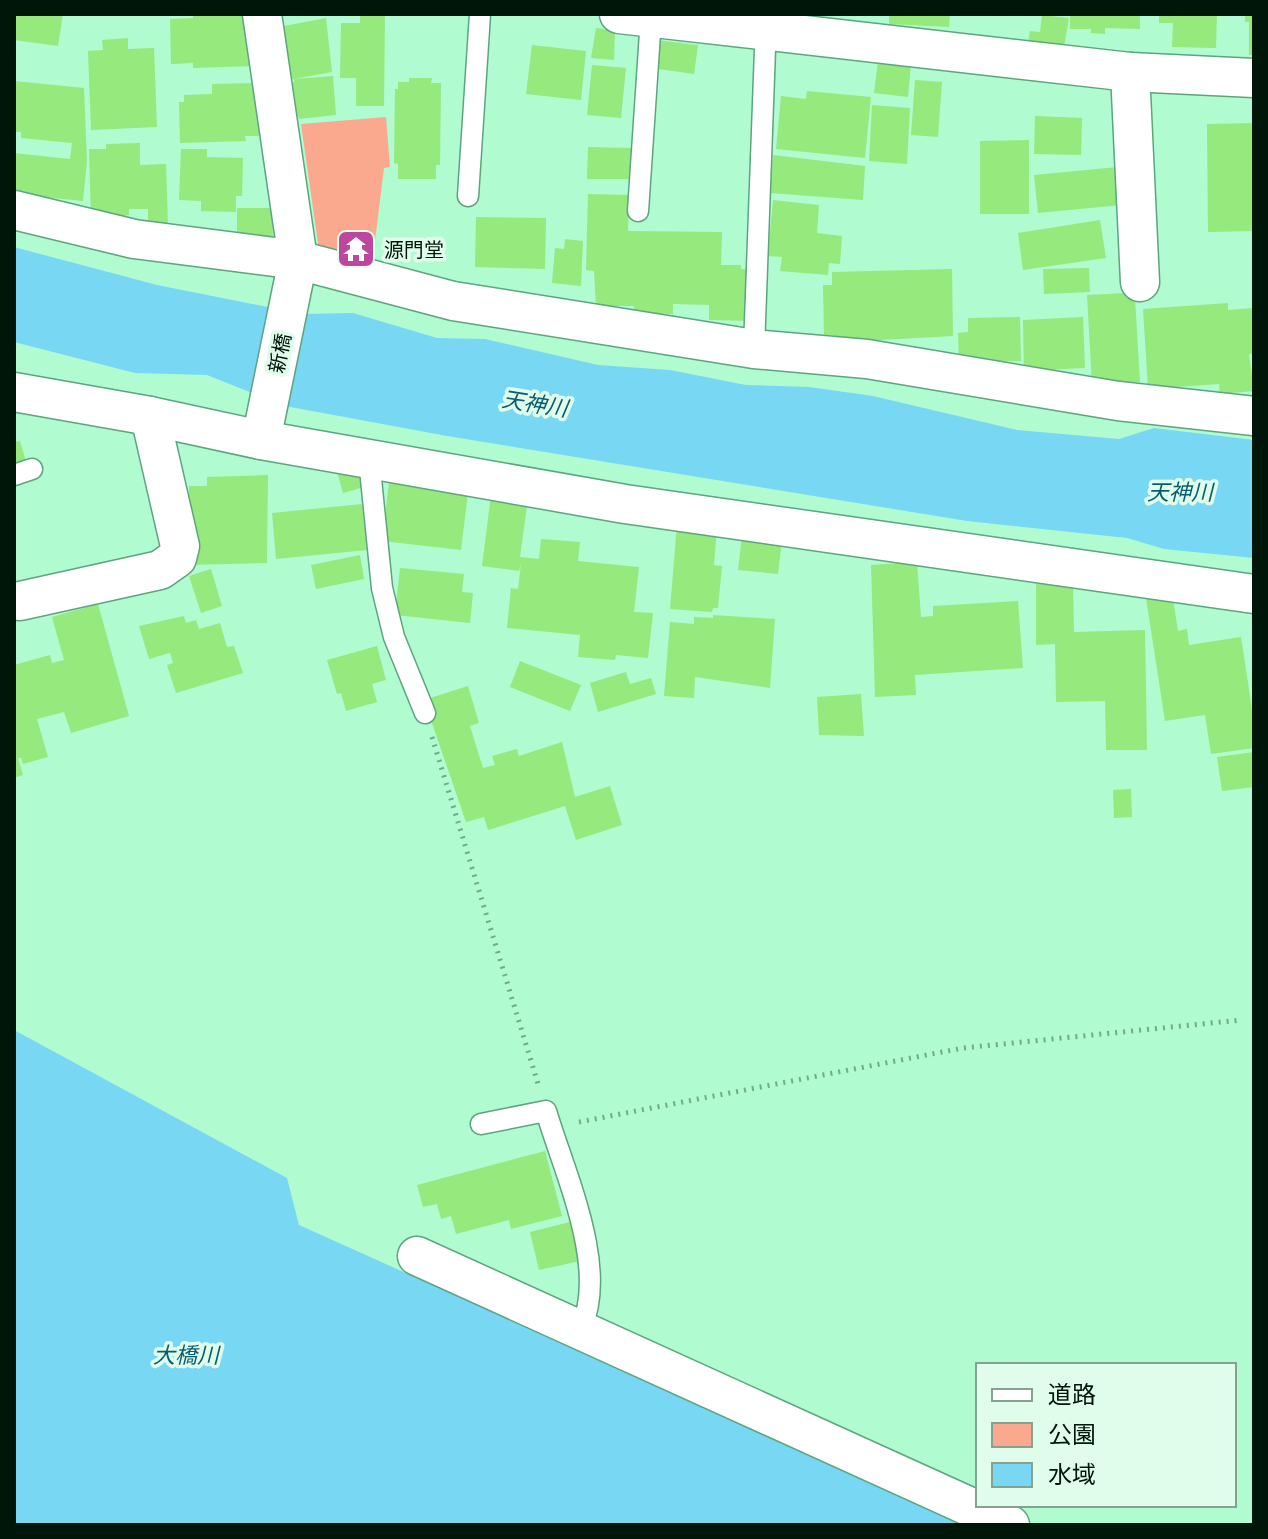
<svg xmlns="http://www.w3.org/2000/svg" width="1268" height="1539" viewBox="0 0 1268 1539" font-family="Lato,'Noto Sans JP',sans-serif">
	<rect width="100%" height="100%" fill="#b0fbd0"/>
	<!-- green -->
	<path fill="#fba98e" d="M386,117L390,167L384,168L371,273L319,250L301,124Z"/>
	<!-- water -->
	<g fill="#78d8f4">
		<path d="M14,247L157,285L303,314L353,313L437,338L485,339L598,365L670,370L746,385L809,387L873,396L1017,430L1119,439L1154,428L1254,440V558L1164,549L1127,538L967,521L447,436L285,406L207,375L135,373L14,342Z"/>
		<path d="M14,1030L287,1178L299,1225L966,1525H14Z"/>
	</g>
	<!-- building -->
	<g fill="#95e97d">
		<path d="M14,14H63L58,46L14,40Z"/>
		<path d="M193,14H254L256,66L193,68V63L171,64L170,19L193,18Z"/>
		<path d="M360,14H385L384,106H356V78H340L341,23H360Z"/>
		<path d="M889,14H950L949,27L889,24Z"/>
		<path d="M1070,14H1140V29L1105,28V34L1091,33V29H1070Z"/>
		<path d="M1159,14H1217L1216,48L1172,47L1173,23H1159Z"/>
		<path d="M1245,14H1254V55H1249V22H1245Z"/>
		<path d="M1042,15L1069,18L1064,47L1028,42L1030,31L1040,32Z"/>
		<path d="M326,18L332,72L283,81L274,28Z"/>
		<path d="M596,28L615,31L614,60L591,58Z"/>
		<path d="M128,38V49L154,48L157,127L91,130L88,51L103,50L102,40Z"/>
		<path d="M656,40L698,45L694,74L652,68Z"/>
		<path d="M532,45L586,51L581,100L526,94Z"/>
		<path d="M878,61L911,64L908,97L874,93Z"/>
		<path d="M592,65L626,68L621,118L587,115Z"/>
		<path d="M333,76L336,115L299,119L298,116L289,117L286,84L294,82V79Z"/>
		<path d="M409,78H432L431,83H441L440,165H436V179H398V164L394,163L395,89H398V82H409Z"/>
		<path d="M915,80L942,82L938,137L911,135Z"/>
		<path d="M14,81L84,88L87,161L83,201L14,194V153L70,159L72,143L21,138V132H14Z"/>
		<path d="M260,83L262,136H245L246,141L180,143L179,102H184V95L212,94V84Z"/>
		<path d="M807,91L871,97L865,158L776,149L781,96L806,99Z"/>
		<path d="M872,105L910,108L907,164L869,161Z"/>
		<path d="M1035,116L1082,118L1081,155L1034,154Z"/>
		<path d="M1254,123V231L1208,232L1207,124Z"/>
		<path d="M1029,140V214H980V141Z"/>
		<path d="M140,143V165L166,164L168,226L148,227V209H129V215L91,221L89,149H106V144Z"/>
		<path d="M588,147L632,148L631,179H587Z"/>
		<path d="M181,149H207V157L243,158L242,196H236V212L201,211V201L179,200Z"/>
		<path d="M773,155L865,166L863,200L770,193Z"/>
		<path d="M1118,167L1122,205L1038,213L1034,175Z"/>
		<path d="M588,194L629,195L628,231L722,232L721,265H741V269L752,270V321L709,320V305L673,304V314L633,313L634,306H596L594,271L586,270Z"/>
		<path d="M773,200L819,205L817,233L842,236L840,264L829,263L828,275L780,271L782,257L768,256Z"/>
		<path d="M237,208H272L273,242L237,243Z"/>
		<path d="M476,217L546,218L545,269L475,267Z"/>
		<path d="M1100,220L1106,258L1023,270L1018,233Z"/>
		<path d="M344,234L369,236L367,264L342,263Z"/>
		<path d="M565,239L583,241L581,286L552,283L555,248L564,249Z"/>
		<path d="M1089,268L1090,292L1044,294L1043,269Z"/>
		<path d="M952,269L953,336L863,341V338L835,339L834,335H824L823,285H832V272Z"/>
		<path d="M1125,293L1126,298H1135L1140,382L1092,385L1087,295Z"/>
		<path d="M1228,303V310L1254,308V353L1249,354L1254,391L1220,394L1219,384L1148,389L1143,309Z"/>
		<path d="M1020,317L1021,361L959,362L958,333L968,332V318Z"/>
		<path d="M1083,317L1085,368L1024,371L1023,320Z"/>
		<path d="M20,441L27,465L14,469V442Z"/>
		<path d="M357,466L364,487L343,493L337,472Z"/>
		<path d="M268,475L267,563L190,565L189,486H207V477Z"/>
		<path d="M403,478L468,493L461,550L382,541L389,483L402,485Z"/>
		<path d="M491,495L528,499L520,557L539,559L541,539L580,542L578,561L639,567L634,612L653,613L648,658L616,655L615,660L578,657L580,635L507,628L511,588L518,589L521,563L519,571L482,566Z"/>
		<path d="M362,504L367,550L276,559L272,513Z"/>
		<path d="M677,524L717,527L714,565L722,566L718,608H713L712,612L670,609Z"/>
		<path d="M742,536L782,541L778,574L738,570Z"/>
		<path d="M360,555L364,579L316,589L311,565Z"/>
		<path d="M917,562L921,617L933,616V606L1018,601L1023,668L915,675L916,695L875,697L871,565Z"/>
		<path d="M400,568L464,574L462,592L473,593L470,623L395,615Z"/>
		<path d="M211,569L222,606L201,613L189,576Z"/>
		<path d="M1036,584H1073L1074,632L1145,630L1147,750H1106L1105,701L1056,702L1055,644L1036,645Z"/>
		<path d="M1172,593L1178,631L1187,629L1189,645L1241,637L1254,722V748L1211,754L1205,715L1165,721L1146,598Z"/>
		<path d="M98,604L129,716L71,733L64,712L37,719L48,757L23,764L21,758H18L23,775L14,778V665L50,655L52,663L64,660L52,617Z"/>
		<path d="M713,615L775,619L770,688L695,677L694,698L664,696L670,622L694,624V617L713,618Z"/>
		<path d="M184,616L186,623L196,620L199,629L220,623L227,647L234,646L243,673L176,693L167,665L173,663L170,653L149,659L139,626Z"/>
		<path d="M377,646L386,680L372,684L377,702L346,711L341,693L337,694L327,660Z"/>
		<path d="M520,661L581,685L570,711L510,687Z"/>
		<path d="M626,672L630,684L651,678L656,694L598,712L590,683Z"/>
		<path d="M468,686L479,723L470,726L483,768L495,765L492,756L517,749L519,756L562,742L575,797L610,786L622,825L576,840L565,806L488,830L484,817L466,822L424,700Z"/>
		<path d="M861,694L864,736L819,735L817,697Z"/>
		<path d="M1254,752V787L1222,791L1217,757Z"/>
		<path d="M1131,789L1132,817L1114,818L1113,790Z"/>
		<path d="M545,1151L562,1216L511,1229L509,1220L456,1234L451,1216L441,1219L437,1204L423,1207L417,1185Z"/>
		<path d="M570,1222L580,1261L539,1270L530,1232Z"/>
	</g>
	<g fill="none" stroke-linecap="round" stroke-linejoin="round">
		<!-- lane casing -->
		<g stroke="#5ca57e" stroke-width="23">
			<g id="lane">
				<path d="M468,196L480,14"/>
				<path d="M638,211L651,18"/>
				<path d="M754,349L766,22"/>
				<path d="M369,459L382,588L394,637L425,713"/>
				<path d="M14,475L32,469"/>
				<path d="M481,1124L546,1111C564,1172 609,1267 581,1328"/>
			</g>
		</g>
		<!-- street casing -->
		<g stroke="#5ca57e" stroke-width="41">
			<g id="street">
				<path d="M619,14L1130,72L1254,78"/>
				<path d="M1130,72L1140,282"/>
				<path d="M14,210L134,239L298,260L453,301L754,349L867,359L1118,401L1254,416"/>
				<path d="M14,392L150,416L261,440L625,504L1254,594"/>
				<path d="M261,440L298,260L262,14"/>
				<path d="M20,601L160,570L177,558L180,546L150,416"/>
				<path d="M417,1256L1010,1525"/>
			</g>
		</g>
		<!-- path -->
		<g stroke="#72aa8a" stroke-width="5" stroke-dasharray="2 6" stroke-linecap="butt">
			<path d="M432,737L539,1087"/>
			<path d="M579,1122L963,1048L1241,1020"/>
		</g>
		<!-- lane -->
		<use href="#lane" stroke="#fff" stroke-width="20"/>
		<!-- street -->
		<use href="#street" stroke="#fff" stroke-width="38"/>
	</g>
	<!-- icons -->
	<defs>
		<g id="temple-square" transform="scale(2)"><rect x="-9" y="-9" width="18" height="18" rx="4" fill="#bd479f" stroke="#e0fdeb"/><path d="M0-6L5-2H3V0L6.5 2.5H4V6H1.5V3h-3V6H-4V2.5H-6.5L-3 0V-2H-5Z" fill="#fff"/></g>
	</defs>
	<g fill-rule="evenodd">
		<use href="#temple-square" x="356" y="249"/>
	</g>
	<g text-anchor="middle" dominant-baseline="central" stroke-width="7" stroke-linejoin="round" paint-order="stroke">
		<!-- poi labels -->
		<g font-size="20" fill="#001609" stroke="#e0fdeb" text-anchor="start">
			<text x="384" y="249">源門堂</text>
		</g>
		<!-- street labels -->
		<g font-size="20" fill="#001609" stroke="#e0fdeb">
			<text transform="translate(279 353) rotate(-78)">新橋</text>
		</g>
		<!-- water labels -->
		<g font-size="22" font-style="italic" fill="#085e71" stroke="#e0fdeb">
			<text transform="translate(535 403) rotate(9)">天神川</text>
			<text x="1180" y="491">天神川</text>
			<text x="186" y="1354">大橋川</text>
		</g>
	</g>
	<!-- border -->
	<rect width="1268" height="1539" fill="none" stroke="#001609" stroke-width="32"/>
	<!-- legend -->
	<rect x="976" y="1363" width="260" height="144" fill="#e0fdeb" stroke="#86a191" stroke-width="2"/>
	<rect x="992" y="1389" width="40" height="12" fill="#ffffff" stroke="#86a191" stroke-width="2"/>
	<text x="1048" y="1403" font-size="24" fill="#001609">道路</text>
	<rect x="992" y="1423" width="40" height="24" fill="#fba98e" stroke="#86a191" stroke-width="2"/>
	<text x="1048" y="1443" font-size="24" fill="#001609">公園</text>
	<rect x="992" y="1463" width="40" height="24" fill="#78d8f4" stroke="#86a191" stroke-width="2"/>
	<text x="1048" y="1483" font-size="24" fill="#001609">水域</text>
</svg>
